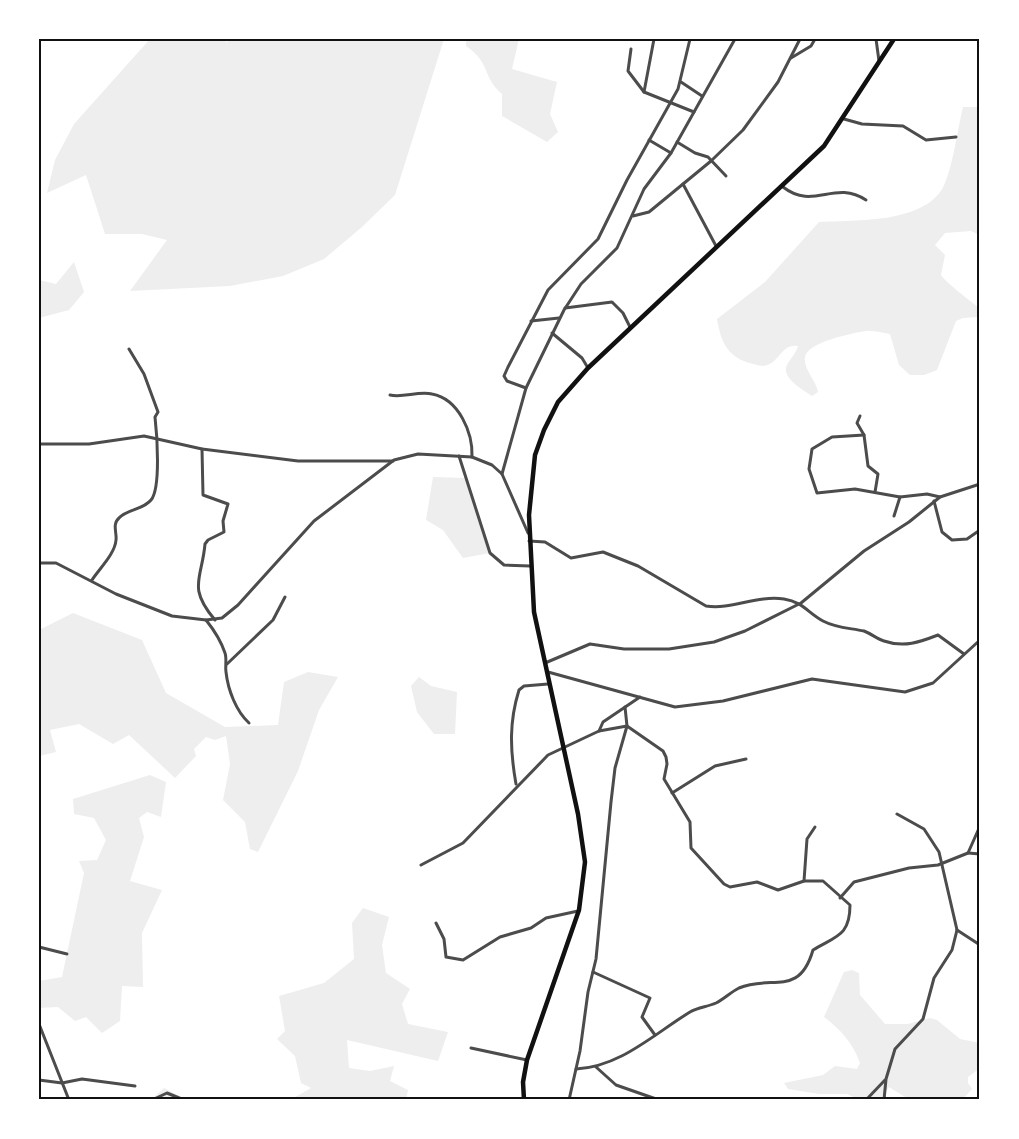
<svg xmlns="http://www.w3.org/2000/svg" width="1019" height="1139" viewBox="0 0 1019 1139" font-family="Overpass,sans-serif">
	<rect width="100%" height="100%" fill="#fff"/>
	<!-- green -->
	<g fill="#eee">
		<path d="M150,39H224L227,43L228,39H444L395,195L362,227L324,259L283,276L230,286L130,291L167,240L142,234H105L86,175L47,193L55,160L74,124Z"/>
		<path d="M466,39H519L512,69L557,82L550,114L558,132L547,142L502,116V94C482,77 491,63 466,46Z"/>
		<path d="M963,107H980V235L971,231L945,233L935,245L945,255L941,275C947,284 970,300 980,309L978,317L963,318L956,321L937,370L924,375H910L899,365L890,334C882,333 873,330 866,331C853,333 807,342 805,357C803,369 816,380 818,392L812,396C802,389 779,377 788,363C792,357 796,353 798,346C782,343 780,361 767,365C762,367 758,365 753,364C728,358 721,343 717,319L765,282L819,222C855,220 929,224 945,183C954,160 957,132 963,107Z"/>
		<path d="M74,262L84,292L69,310L39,318V280L56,284Z"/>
		<path d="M433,477L465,478L490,553L463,558L443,530L426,520Z"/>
		<path d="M73,613L142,640L166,693L225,727L278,725L284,682L308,672L338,677L319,710L298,771L258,852L250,849L245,822L223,800L230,764L226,736L215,740L206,737L194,749L196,756L175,778L129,735L113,744L79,724L50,730L56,752L39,756V630Z"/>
		<path d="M419,677L431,686L457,692L455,734H434L417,712L411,686Z"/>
		<path d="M150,775L166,782L161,817L147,812L139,818L144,837L130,881L162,890L142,933L143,987L122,986L120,1021L102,1033L86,1017L75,1021L58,1007L39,1008V981L62,977L84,873L79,861L97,860L106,840L94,818L74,814L73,799Z"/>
		<path d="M363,908L389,917L382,945L386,973L410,989L402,1004L408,1024L448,1032L438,1061L347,1040L349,1068L370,1071L394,1066L390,1081L408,1090L406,1100H290L311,1088L301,1083L295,1056L277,1039L285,1031L279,996L324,983L354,959L352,923Z"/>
		<path d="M852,970L859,973L860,995L885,1024H908L930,1018L937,1020L960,1039L980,1043V1068L968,1077V1083L972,1089L962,1100H910L889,1087L880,1100H860L847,1094H819L788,1089L784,1083L823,1075L835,1066L857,1069L860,1063C853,1043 840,1029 824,1017L844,972Z"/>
		<path d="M164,1088L187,1100H151Z"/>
	</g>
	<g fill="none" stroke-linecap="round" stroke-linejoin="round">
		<!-- minor -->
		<g stroke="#4c4c4c" stroke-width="3">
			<path d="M876,39L879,61"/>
			<path d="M631,49L628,71L644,92L694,112"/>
			<path d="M791,58L811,46L815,39"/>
			<path d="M681,82L702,96"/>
			<path d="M644,92L654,39"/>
			<path d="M844,119L862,124L903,126L926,140L956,137"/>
			<path d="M649,140L671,153"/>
			<path d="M677,142L695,153L708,157L726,176"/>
			<path d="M683,184L716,246"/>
			<path d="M783,187C814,211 834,179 866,200"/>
			<path d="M633,216L649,212L711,161L743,130L778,82L800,39"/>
			<path d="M565,308L612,302L623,313L630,327"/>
			<path d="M531,321L559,318"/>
			<path d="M552,333L582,358L588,368"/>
			<path d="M526,388L507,381L504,376L508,367L548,290L598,239L627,180L678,89L690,39"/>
			<path d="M390,395C403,398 418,391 432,394C459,399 473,433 472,457"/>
			<path d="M860,416L857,423L864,435L868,466L878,474L875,492"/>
			<path d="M864,435L832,437L812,449L809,469L817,493L855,489L900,497L927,494L940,497"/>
			<path d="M39,444H89L144,436L202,449L298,461H393"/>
			<path d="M202,449L203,495L228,504L223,521L224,532L208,540L205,544C202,579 187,587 215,620"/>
			<path d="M459,456L490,553L504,565L530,566"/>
			<path d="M502,474L526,388L564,310L581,284L617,248L644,189L671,153L735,39"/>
			<path d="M934,501L942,532L952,540L967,539L980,530"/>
			<path d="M894,516L900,497"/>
			<path d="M529,541L545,542L571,558L603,552L638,566L706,606C732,610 756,595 784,599C803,602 808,613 823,621C836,628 850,628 864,631C872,634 877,639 884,641C904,648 920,642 938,635L964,654"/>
			<path d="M39,563H56L116,594L172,616L206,620L222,618L238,605L314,521L394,460L418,454L472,457L492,465L502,474L528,533"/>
			<path d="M92,580C99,569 115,554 116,540C117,533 112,524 119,518C127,509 143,510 151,500C161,488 157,434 155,417L158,412L144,374L129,349"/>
			<path d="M206,620C214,630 221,641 225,653C227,659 225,666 226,672C228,690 236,711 249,723"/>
			<path d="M545,663L590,644L624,649H669L714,642L745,631L801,603L864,551L909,522L940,497L980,484"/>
			<path d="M227,664L273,620L285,597"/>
			<path d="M548,672L675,707L723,701L812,679L905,692L933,683L980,640"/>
			<path d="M599,731L603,722L640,697"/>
			<path d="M516,784C510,750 509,722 519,690L524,686L548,684"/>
			<path d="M672,793L715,766L746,759"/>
			<path d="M968,853L980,854"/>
			<path d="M421,865L463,843L548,755L599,731L627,726L663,751L666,757L667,764L664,779L690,822L691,848L724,884L730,887L757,882L778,890L804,881H823L850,905C850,936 836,936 813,950C799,998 772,974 739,988C731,992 724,999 716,1003C707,1007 698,1007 690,1012C654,1034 620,1067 576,1069"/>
			<path d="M804,881L807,839L815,827"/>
			<path d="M840,898L854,882L909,868L938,865L968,853L980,826"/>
			<path d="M436,923L444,939L446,957L463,960L500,937L531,928L546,918L578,911"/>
			<path d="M957,930L980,945"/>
			<path d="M39,947L67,954"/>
			<path d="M593,972L650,998L642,1017L655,1035"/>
			<path d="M39,1024L69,1100"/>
			<path d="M471,1048L527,1060"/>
			<path d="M596,1067L616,1085L659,1100"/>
			<path d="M39,1080L62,1083L82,1079L135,1086"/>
			<path d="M152,1100L167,1093L184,1100"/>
			<path d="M569,1100L580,1051L588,992L596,959L611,802L615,768L627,726L625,707"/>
			<path d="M866,1100L885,1080"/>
			<path d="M884,1100L886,1079L895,1049L923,1019L934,978L952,950L957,930L939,852L924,829L897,814"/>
		</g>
		<!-- trunk -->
		<path stroke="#111" stroke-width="4.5" d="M524,1100L523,1082L527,1060L579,910L585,862L578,814L534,612L529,515L535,455L544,430L558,402L588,368L824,146L894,39"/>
	</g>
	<!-- border -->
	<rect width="1019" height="1139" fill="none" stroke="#ffffff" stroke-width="81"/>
	<rect x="40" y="40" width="938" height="1058" fill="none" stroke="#111" stroke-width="2"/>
</svg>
